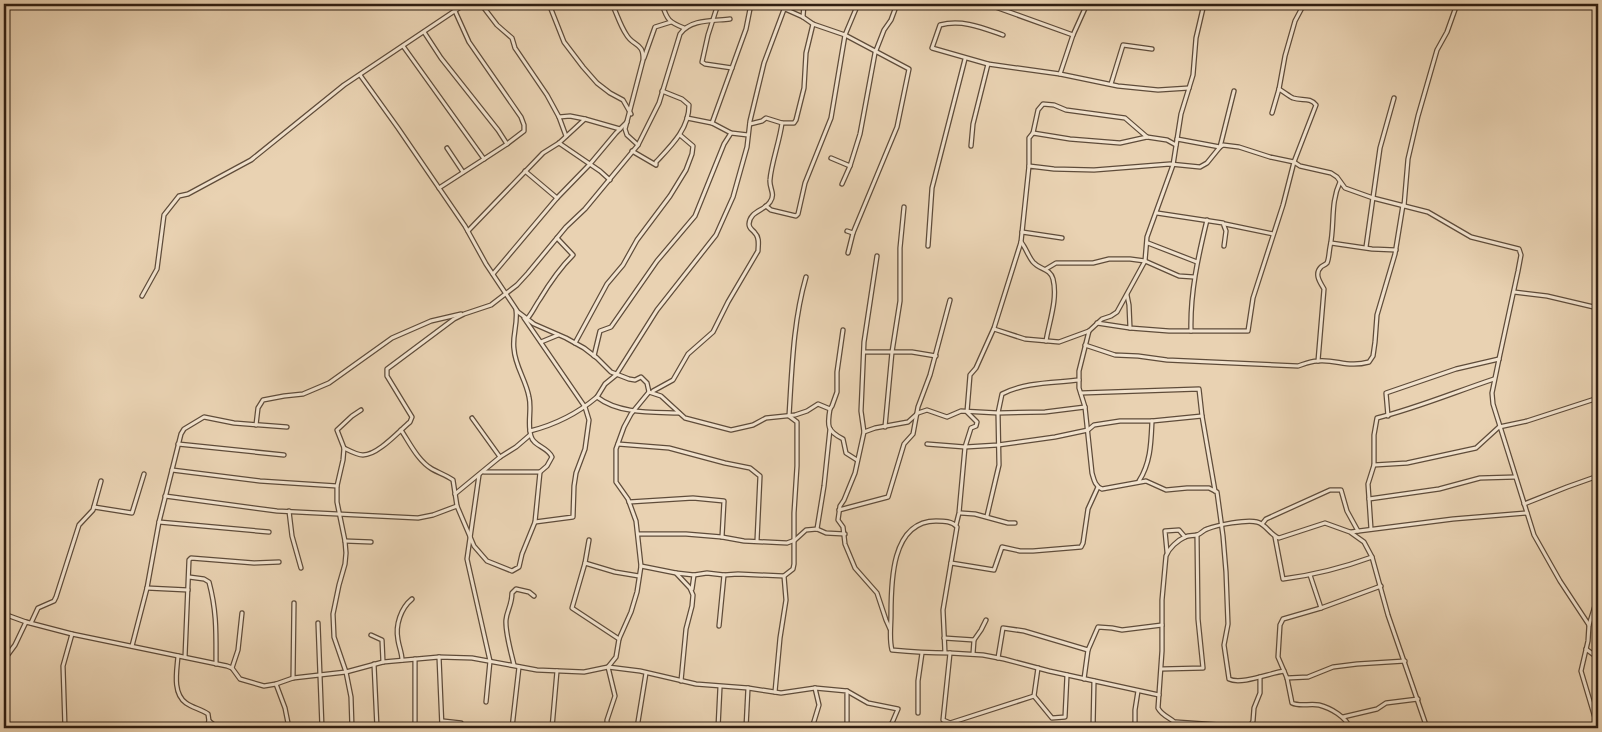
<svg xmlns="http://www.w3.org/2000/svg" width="1602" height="732" viewBox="0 0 1602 732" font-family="'Gentium Book Plus',serif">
	<rect width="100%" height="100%" fill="#e9d2b2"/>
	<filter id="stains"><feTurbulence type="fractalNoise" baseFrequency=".004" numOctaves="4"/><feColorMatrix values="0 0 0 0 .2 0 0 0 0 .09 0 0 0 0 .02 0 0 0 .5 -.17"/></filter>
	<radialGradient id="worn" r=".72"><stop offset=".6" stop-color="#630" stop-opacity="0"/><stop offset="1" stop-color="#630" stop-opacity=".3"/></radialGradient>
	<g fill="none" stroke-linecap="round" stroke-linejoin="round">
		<!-- street casing -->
		<g stroke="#5f4c3a" stroke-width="5.5">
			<g id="street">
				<path d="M549,4L564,42L583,67L597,83L610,93L623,100L631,114"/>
				<path d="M612,4C617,14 620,25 626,34C633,47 644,42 643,60L625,129L627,135L638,145"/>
				<path d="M662,4C667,20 669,22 684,28"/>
				<path d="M718,4L708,35L702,62L705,64L732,68"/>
				<path d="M987,4L1073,35"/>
				<path d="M785,9L803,17L813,24L845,35L909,69L897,127L853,233L848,253"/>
				<path d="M785,9L801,4"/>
				<path d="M455,11L469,42L521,117L524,125V131L507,144L484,159"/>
				<path d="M803,17L804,4"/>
				<path d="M424,32L441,58L498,130L507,144"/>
				<path d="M1003,35C983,28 962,19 940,25L932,48L988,64L1060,74L1118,86L1158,90L1189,88"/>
				<path d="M403,46L484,159L439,188"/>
				<path d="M644,58L655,27L671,22"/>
				<path d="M1060,74L1073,35L1087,4"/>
				<path d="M360,75L398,128L465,226L486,264L518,312L534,324L566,338L584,348L597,358L611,372L629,379L635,380L641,377L647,383L649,392L661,396L685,418L731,430L753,425L766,418L795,415L807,411L818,404L830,409L832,406L837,392V372L843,330"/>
				<path d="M1111,84L1123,45L1152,49"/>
				<path d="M1272,113L1279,89L1285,56L1295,21L1304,4"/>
				<path d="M559,117L566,136"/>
				<path d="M687,118L712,123L731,133L748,135"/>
				<path d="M585,119L620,129"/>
				<path d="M712,123L746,29L751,4"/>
				<path d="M782,123H794L796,120L804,88L806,53L813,24"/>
				<path d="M1033,133L1038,110L1043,104L1054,105L1066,110L1125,118L1147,137"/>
				<path d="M1177,139L1220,147L1234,91"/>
				<path d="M559,143L600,171L610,180"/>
				<path d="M971,146L973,124L988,64"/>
				<path d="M447,148L463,172"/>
				<path d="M632,151L656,165V162C671,146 689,129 689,105L682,99L662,91"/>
				<path d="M831,158L850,166L860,134L875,53L884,30L891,20L897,4"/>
				<path d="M1029,166V138L1033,133L1070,139L1120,143L1147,137L1167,140L1176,145"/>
				<path d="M525,171L557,198"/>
				<path d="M842,184L850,166"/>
				<path d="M766,206L771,210L796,216L798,214L805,183L831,118L845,35L858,4"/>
				<path d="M1404,206L1408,159L1418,116L1437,50L1447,32L1457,4"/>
				<path d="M1157,213L1223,223L1226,231L1224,246"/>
				<path d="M1225,224L1273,234"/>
				<path d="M468,231L543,153L559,143L585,119L570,116L559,117L547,95L515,48L512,38L497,25L481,4"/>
				<path d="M847,231L853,233"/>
				<path d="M1022,232L1062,238"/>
				<path d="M1021,242C1026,248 1028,256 1033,262C1040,270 1050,268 1053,279C1058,299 1049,322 1046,341"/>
				<path d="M1148,243L1197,262"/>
				<path d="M1331,243L1372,249L1396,250"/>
				<path d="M928,246L932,188L965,59"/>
				<path d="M1366,247L1380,148L1394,98"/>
				<path d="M1046,269L1056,263H1093L1109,259H1130L1145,261L1179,276L1194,277"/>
				<path d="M493,274L557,198L590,164L616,133L627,122"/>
				<path d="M1514,292L1547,296L1598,308"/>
				<path d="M1127,295L1129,305L1130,328"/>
				<path d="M142,296L157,269L164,215L179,196L188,194L251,160L344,85L465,4"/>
				<path d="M524,318L585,407L589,420L585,449L576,473L574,486L573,517L535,522"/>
				<path d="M527,319C533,312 535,306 540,299C549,284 561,267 573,255L557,238"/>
				<path d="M1097,323L1130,328L1169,331H1248L1253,298L1283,205L1294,162L1316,105C1310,97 1302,101 1293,98C1289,96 1284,92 1279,89"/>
				<path d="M994,329L1025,339L1059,342L1089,331L1102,319L1111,316L1117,312L1145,261L1147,237L1173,165L1181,114L1193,75L1196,38L1204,4"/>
				<path d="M1089,331L1079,371V388L1085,407L1092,473C1094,480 1095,486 1102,489L1146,481L1166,490L1187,488H1209L1217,492L1223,536L1226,572L1228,624L1224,645L1229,679C1241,685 1270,673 1284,671"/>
				<path d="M1191,331C1190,293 1198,257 1207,220"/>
				<path d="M541,342L558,335"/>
				<path d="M575,343L607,284L623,265L637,240L670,196L686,170L692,154L693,146L680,135"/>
				<path d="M1085,345L1115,355L1138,356L1167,360L1298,366C1304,364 1311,361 1317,361C1337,359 1347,368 1369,362L1373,356L1375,342L1377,315L1395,254L1403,205"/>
				<path d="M864,352H912L936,356"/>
				<path d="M594,356L600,331L611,327L657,261L695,216L724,144L731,133"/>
				<path d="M1318,361L1324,289C1320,282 1314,274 1321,267C1322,266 1325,265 1327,263C1329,259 1329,252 1330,247C1335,225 1330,203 1340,182"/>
				<path d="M653,391L673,380L688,354L713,332L728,302L758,251C758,245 760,238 755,233C752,229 749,229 749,224C750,211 764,211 770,202C776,194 769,188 770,180C771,164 780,140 782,123L766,118L762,121L750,124"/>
				<path d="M1081,393L1199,389L1202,416L1215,491"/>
				<path d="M597,397L605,384L616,375L657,310L716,235L733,197L747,147L750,121L764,63L786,4"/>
				<path d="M830,409C827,426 827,431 843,439L846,453L857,460"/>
				<path d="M1388,416L1386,393L1456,369L1499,359"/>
				<path d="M472,418L500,457"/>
				<path d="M256,425L258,408L263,400L284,396L303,394L329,383L392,338L431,321L461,314"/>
				<path d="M885,427L892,352L900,301V248L904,207"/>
				<path d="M401,430C409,442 418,461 432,469C439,473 446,475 453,480L457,506L474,546L487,561L512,571L519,567L522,554L535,522L540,472L547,466L552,457C548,447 533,446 531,436C527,424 532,409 529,397C526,380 515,366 514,349C512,336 518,324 516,310"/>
				<path d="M530,431C554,425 578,413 597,397C619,414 652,412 679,413"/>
				<path d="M864,432L861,411L864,342L877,256"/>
				<path d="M178,444L284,455"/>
				<path d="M618,444L669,448L725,463L750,468L760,476L757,541"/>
				<path d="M927,444L965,447L998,445L1055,437L1088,430L1094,425L1120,421H1152L1202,416"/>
				<path d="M344,448C350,451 357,455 363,455C378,455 399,431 410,422L412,417L387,376V369L454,319L464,314L491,305L517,285L528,273L566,227L585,209L638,145L659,103L680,34C690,19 713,21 730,19"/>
				<path d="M1374,465L1407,463L1476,448L1499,427L1527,421L1598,398"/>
				<path d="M172,470L260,481L337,486"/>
				<path d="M484,472H540"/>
				<path d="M479,475L467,559L490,661L486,702"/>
				<path d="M1139,481C1151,462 1151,442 1152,421"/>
				<path d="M455,494L500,457L516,447L530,435"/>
				<path d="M165,496L277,511L418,518L433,515L457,506"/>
				<path d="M1369,499L1439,489L1480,478L1515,477"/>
				<path d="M629,502L693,498L724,501L722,537"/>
				<path d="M1524,504L1567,487L1598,476"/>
				<path d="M94,507L132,513L144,474"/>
				<path d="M839,510L888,497L904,444L913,434L918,407L930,375L950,300"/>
				<path d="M289,511L292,536L301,568"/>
				<path d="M961,513L975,514L1008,523H1015"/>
				<path d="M987,516L999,465L998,413L1002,394C1025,382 1053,383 1079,380"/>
				<path d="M159,522L269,532"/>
				<path d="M1262,524L1266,519L1330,490H1341L1347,511L1358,531"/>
				<path d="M956,525L959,513L965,447L971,428L976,426L977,422L967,412L970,375L976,368L994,328L1021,242L1029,166L1054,169L1094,170L1170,164L1200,167L1207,163L1220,147L1223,145L1239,147L1270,157L1294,162L1300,166L1331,173L1337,177L1345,188L1373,198L1428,212L1471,237L1519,249L1521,255L1518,271L1499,359L1492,393L1493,404L1534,535L1560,581L1589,625L1588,641L1581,671L1598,728"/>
				<path d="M817,529L824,486L830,429"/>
				<path d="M1371,529L1368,484L1374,465V435L1377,418C1417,408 1455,392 1494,379"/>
				<path d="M1351,532L1453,519L1527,513"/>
				<path d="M638,534H686L722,537L744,541L787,543L795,540L806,530L817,529L826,533L845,534"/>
				<path d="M1275,537L1283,579C1314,575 1342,568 1372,557"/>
				<path d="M589,540L585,563L572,608L619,639"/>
				<path d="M345,541L371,542"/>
				<path d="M1167,552L1165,531L1179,530L1185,537"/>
				<path d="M585,563L615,572L639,576"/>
				<path d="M951,563L994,570L1002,547L1020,551H1033L1081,547L1083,543L1088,509L1098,487"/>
				<path d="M641,566L676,573L690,588L693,595L692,606L686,629L681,681"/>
				<path d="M676,573L694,575L707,573L724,575L738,574L784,576L793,569L794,564V513L797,466V422L789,416C792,369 793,322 806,277"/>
				<path d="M1310,575L1321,608"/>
				<path d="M189,577L204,579L209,582C217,612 216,634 216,664"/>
				<path d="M147,588L188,590"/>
				<path d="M692,589L694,575"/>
				<path d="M4,614L26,622L72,634L227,666L232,668L240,679L264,686L276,684L293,678L346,672L383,662L439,657L472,658L537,670L584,672L608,667L640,671L696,684L748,688L781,693L815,688L847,691V726L861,728"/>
				<path d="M31,623L38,608L54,601L56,597L79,525L93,510L101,481"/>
				<path d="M318,623L322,728"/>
				<path d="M1589,625L1598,596"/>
				<path d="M719,626L724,575"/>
				<path d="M890,629L886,620L877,593L855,568L845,544L843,527L838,520L840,506L844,500L855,473L864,432L875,428L908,422L918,413L927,410L947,417L961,411L998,413L1045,412L1085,407"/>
				<path d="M371,635L382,640L383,662"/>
				<path d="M944,638L974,640"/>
				<path d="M132,646L147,588L159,522L181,434L184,429L204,417L234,423L287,427"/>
				<path d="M1586,649L1598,658"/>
				<path d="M945,653L943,610L957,527C952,521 944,521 936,521C891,521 891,583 891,615C891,626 889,639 892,650C912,652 930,653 950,653L983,655L1004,659L1049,671L1159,695"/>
				<path d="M950,653L943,720L950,723L1034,696"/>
				<path d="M973,654L974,640L981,630L986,620"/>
				<path d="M178,656C177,670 172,693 186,703C193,708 201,709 208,714L209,721L206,728"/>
				<path d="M185,657L189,560L191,558L254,563L279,562"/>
				<path d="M439,657L442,728"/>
				<path d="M998,658L1003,628L1024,631L1088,650"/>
				<path d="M415,659V728"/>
				<path d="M4,660L15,645L26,622"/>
				<path d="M402,660C402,653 399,647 398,640C395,625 401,608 412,599"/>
				<path d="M374,664L377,728"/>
				<path d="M514,665C511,652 505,632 506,620C507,610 512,605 512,593L516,589L529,592L534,596"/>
				<path d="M232,668L238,650L242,613"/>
				<path d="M1038,668L1034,696L1052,718L1065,717L1067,675"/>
				<path d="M1162,669L1203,668L1198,619L1197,535"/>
				<path d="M293,678L294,603"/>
				<path d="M1287,678L1308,677L1333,667L1357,664L1405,661"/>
				<path d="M1084,679L1088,650L1098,627L1112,628L1122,630L1162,625"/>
				<path d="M276,684L285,708L289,728"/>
				<path d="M847,691L868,703L898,709L892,723L886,728"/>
				<path d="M775,692L780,638L786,600L784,576"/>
				<path d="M918,713V681L922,653"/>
				<path d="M1343,717L1377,709L1386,703L1418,699"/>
				<path d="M209,721L218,728"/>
				<path d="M443,721L461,723"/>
				<path d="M1176,722L1249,727"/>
				<path d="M4,725L38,728"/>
				<path d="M65,728L63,666L72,634"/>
				<path d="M352,728L351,697L346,672L334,637L333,614L339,585L345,564L346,553L345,541L337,502V486L343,460L344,448L337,430L352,416L361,410"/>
				<path d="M512,728L519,667"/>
				<path d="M552,728L557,671"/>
				<path d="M607,728V720L615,696L608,667L616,657L619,639L631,612L637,592L641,566L636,521L628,499L616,482V449L624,427L631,414L649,392"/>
				<path d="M637,728L646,673"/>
				<path d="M718,728L720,687"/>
				<path d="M746,728L748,688"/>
				<path d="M812,728L819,705L815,688"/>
				<path d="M1093,728L1094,681"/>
				<path d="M1135,728V710L1138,691"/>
				<path d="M1179,728C1175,718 1163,718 1158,708L1162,651V600L1166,556C1169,548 1178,540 1185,537C1189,535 1193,536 1197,535C1201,534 1203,530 1207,529C1217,525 1247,519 1257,522C1266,524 1270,535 1279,538L1325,523L1350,532L1364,542L1372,557L1388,615L1427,728"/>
				<path d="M1249,728L1253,721L1254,708L1260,693V677"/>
				<path d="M1350,728C1346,717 1331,708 1319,705C1310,703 1300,707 1292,703L1287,678L1278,657L1280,625L1283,619L1321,608L1381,586"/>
			</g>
		</g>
		<!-- street -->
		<use href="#street" stroke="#f1e2cd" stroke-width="3"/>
	</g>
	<!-- margin -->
	<rect width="1602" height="732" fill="none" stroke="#e9d2b2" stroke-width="20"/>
	<rect x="5" y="5" width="1592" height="722" fill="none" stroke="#311f12" stroke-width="2.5"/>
	<rect x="10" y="10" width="1582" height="712" fill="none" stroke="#311f12"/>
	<rect width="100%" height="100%" filter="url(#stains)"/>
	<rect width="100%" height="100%" fill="url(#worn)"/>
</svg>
